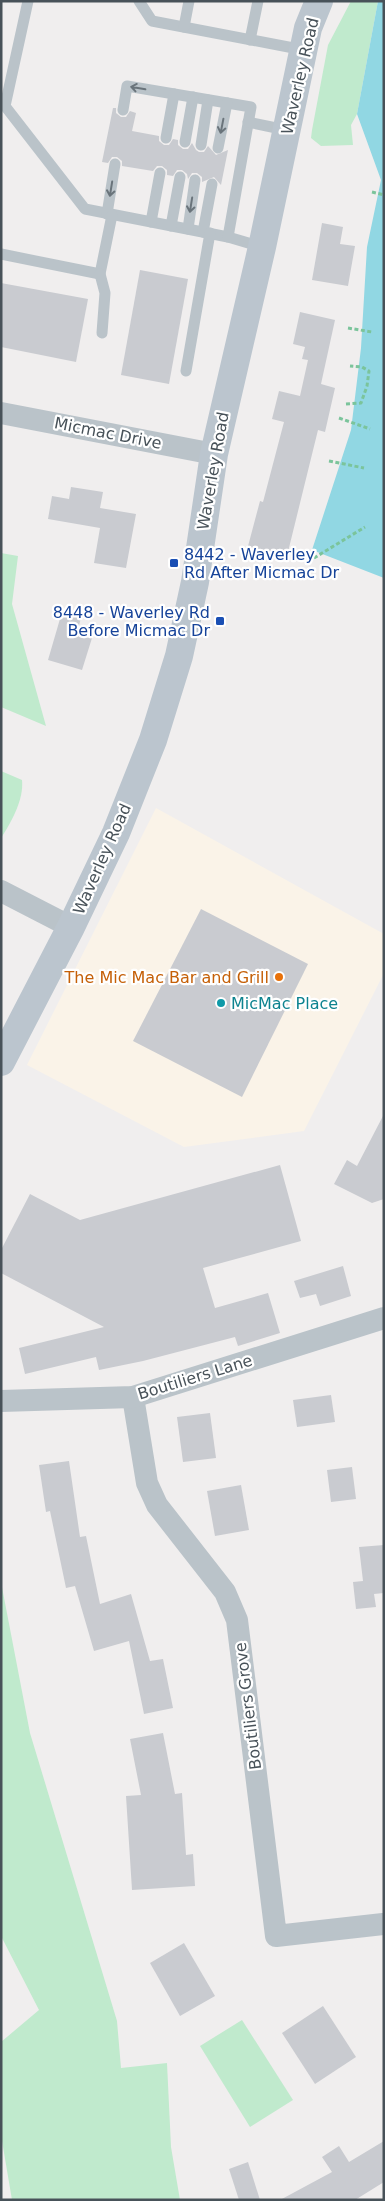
<svg xmlns="http://www.w3.org/2000/svg" width="385" height="2201" viewBox="0 0 385 2201" font-family="'DejaVu Sans',sans-serif">
	<rect width="100%" height="100%" fill="#f0eeee"/>
	<!-- commercial -->
	<path fill="#faf3e8" d="M156,808L384,934V973L304,1131L184,1147L27,1065Z"/>
	<!-- green -->
	<g fill="#c0eacd">
		<path d="M351,1H378L357,114L351,125L353,145L321,146L311,138L312,130L328,45Z"/>
		<path d="M1,553L18,556L12,604L46,726L1,707Z"/>
		<path d="M1,771L22,780C24,799 12,821 1,838Z"/>
		<path d="M1,1582L30,1733L117,2021L121,2068L167,2063L171,2147L180,2200H12L1,2135V2042L39,2010L1,1936Z"/>
		<path d="M242,2020L293,2100L250,2127L200,2046Z"/>
	</g>
	<!-- water -->
	<path fill="#91d7e3" d="M378,1H384V578L312,550L351,430L361,348L367,247L381,180L357,114Z"/>
	<!-- building -->
	<g fill="#c9cbd0">
		<path d="M113,108H116V113L121,117H126L130,111L136,113L132,131L159,136V141L164,145H169L173,139L178,140V145L183,149H188L192,143L196,150L199,152H204L208,146L216,155L228,150L221,185L214,177L202,182V177L197,173H192L188,179L187,174L182,170H177L173,176L167,175V170L162,166H157L153,171L122,166V161L117,157H112L108,163L102,162Z"/>
		<path d="M322,223L343,227L340,244L355,246L348,286L312,280Z"/>
		<path d="M140,270L188,279L169,384L121,375Z"/>
		<path d="M1,283L88,299L76,362L1,347Z"/>
		<path d="M300,312L335,320L321,384L335,388L325,432L318,430L286,560L247,550L260,501L263,502L284,422L272,419L279,391L300,396L308,360L302,359L305,347L293,344Z"/>
		<path d="M71,487L103,492L100,508L136,514L126,568L94,563L100,528L48,519L52,496L69,499Z"/>
		<path d="M62,612L81,618L77,633L92,638L82,670L48,660Z"/>
		<path d="M201,909L308,964L242,1097L133,1041Z"/>
		<path d="M384,1114V1199L372,1203L334,1184L347,1160L357,1166Z"/>
		<path d="M280,1165L301,1241L203,1268L215,1308L268,1293L280,1333L238,1346L235,1337L143,1361L99,1370L96,1357L25,1374L19,1348L104,1327L1,1273V1250L30,1194L80,1220Z"/>
		<path d="M343,1266L351,1296L320,1306L316,1294L300,1298L294,1281Z"/>
		<path d="M331,1395L335,1422L297,1427L293,1400Z"/>
		<path d="M210,1413L216,1458L183,1462L177,1417Z"/>
		<path d="M69,1461L80,1537L86,1536L100,1604L131,1594L150,1661L163,1659L173,1708L144,1714L129,1641L94,1651L75,1586L66,1588L50,1511L46,1512L39,1465Z"/>
		<path d="M352,1467L356,1499L331,1502L327,1470Z"/>
		<path d="M241,1485L249,1530L215,1536L207,1491Z"/>
		<path d="M384,1545V1593L374,1594L376,1607L356,1609L353,1582L363,1581L359,1547Z"/>
		<path d="M163,1733L175,1794L182,1793L186,1855L193,1854L195,1886L132,1890L126,1796L141,1795L130,1739Z"/>
		<path d="M184,1943L215,1996L180,2016L150,1963Z"/>
		<path d="M323,2006L356,2057L315,2084L282,2033Z"/>
		<path d="M384,2141V2182L355,2200H280L332,2172L322,2157L339,2146L349,2162Z"/>
		<path d="M248,2162L260,2200H239L229,2169Z"/>
	</g>
	<g fill="none" stroke-linecap="round" stroke-linejoin="round">
		<!-- path -->
		<g stroke="#7bc49b" stroke-width="3" stroke-dasharray="4 2.5" stroke-linecap="butt">
			<path d="M372,192L384,195"/>
			<path d="M348,328L372,332"/>
			<path d="M346,404L361,403L367,386L369,371L362,367L350,366"/>
			<path d="M339,418L370,429"/>
			<path d="M329,461L364,468"/>
			<path d="M314,558L365,527"/>
		</g>
		<!-- service -->
		<g stroke="#bac3c9" stroke-width="11">
			<path d="M28,1L5,106L85,209L228,237L262,247"/>
			<path d="M139,1L152,21L304,50"/>
			<path d="M184,27L189,1"/>
			<path d="M250,40L258,1"/>
			<path d="M123,110L127,86L251,107L228,237"/>
			<path d="M248,122L286,130"/>
			<path d="M166,138L174,94"/>
			<path d="M185,142L193,97"/>
			<path d="M201,145L208,100"/>
			<path d="M218,148L227,103"/>
			<path d="M107,214L115,164"/>
			<path d="M151,222L160,173"/>
			<path d="M171,226L180,177"/>
			<path d="M188,229L195,180"/>
			<path d="M203,232L212,184"/>
			<path d="M1,254L100,274L112,215"/>
			<path d="M100,274L105,293L102,333"/>
			<path d="M186,371L210,233"/>
		</g>
		<!-- minor -->
		<g stroke="#bac3c9" stroke-width="22">
			<path d="M1,413L214,454"/>
			<path d="M1,891L71,927"/>
			<path d="M133,1397L147,1483L157,1505L225,1592L237,1620L276,1936L383,1924"/>
			<path d="M1,1401L133,1397L384,1318"/>
		</g>
		<!-- secondary -->
		<path stroke="#bbc5ce" stroke-width="28" d="M1,1062L71,927L116,833L153,740L179,656L195,582L214,454L262,247L308,28L319,1"/>
	</g>
	<!-- one-way arrows -->
	<defs><path id="oneway-shaft" d="M-6 0H5M1.5-3L5.5 0L1.5 3" fill="none" stroke-width="1.6" stroke-linecap="round" stroke-linejoin="round" transform="scale(1.25)"/></defs>
	<g stroke="#6a747b">
		<use href="#oneway-shaft" transform="translate(138 88) rotate(-170)"/>
		<use href="#oneway-shaft" transform="translate(222 126) rotate(101)"/>
		<use href="#oneway-shaft" transform="translate(111 189) rotate(99)"/>
		<use href="#oneway-shaft" transform="translate(191 205) rotate(99)"/>
	</g>
	<!-- markers -->
	<g fill="#1a4fb4" stroke="#fff" stroke-width="2">
		<rect x="169" y="558" width="10" height="10" rx="2.5"/>
		<rect x="215" y="616" width="10" height="10" rx="2.5"/>
	</g>
	<circle fill="#e8710a" stroke="#fff" stroke-width="2" cx="279" cy="977" r="5"/>
	<circle fill="#0f9aa8" stroke="#fff" stroke-width="2" cx="221" cy="1003" r="5"/>
	<g text-anchor="middle" dominant-baseline="central" stroke-width="4.5" stroke-linejoin="round" paint-order="stroke">
		<!-- street labels -->
		<g font-size="16" fill="#485259" stroke="#fff">
			<text transform="translate(300 76) rotate(-77)">Waverley Road</text>
			<text transform="translate(108 433) rotate(11)">Micmac Drive</text>
			<text transform="translate(213 471) rotate(-80)">Waverley Road</text>
			<text transform="translate(102 859) rotate(-66)">Waverley Road</text>
			<text transform="translate(195 1377) rotate(-17)">Boutiliers Lane</text>
			<text transform="translate(248 1706) rotate(-97)">Boutiliers Grove</text>
		</g>
		<!-- transit labels -->
		<g font-size="16" fill="#164399" stroke="#fff" text-anchor="start">
			<text x="184" y="554">8442 - Waverley<tspan x="184" dy="18">Rd After Micmac Dr</tspan></text>
			<text x="210" y="612" text-anchor="end">8448 - Waverley Rd<tspan x="210" dy="18">Before Micmac Dr</tspan></text>
		</g>
		<!-- food labels -->
		<g font-size="16" fill="#c56008" stroke="#fff" text-anchor="end">
			<text x="269" y="977">The Mic Mac Bar and Grill</text>
		</g>
		<!-- culture labels -->
		<g font-size="16" fill="#0d838f" stroke="#fff" text-anchor="start">
			<text x="231" y="1003">MicMac Place</text>
		</g>
	</g>
	<!-- border -->
	<rect width="385" height="2201" fill="none" stroke="#485259" stroke-width="5"/>
</svg>
